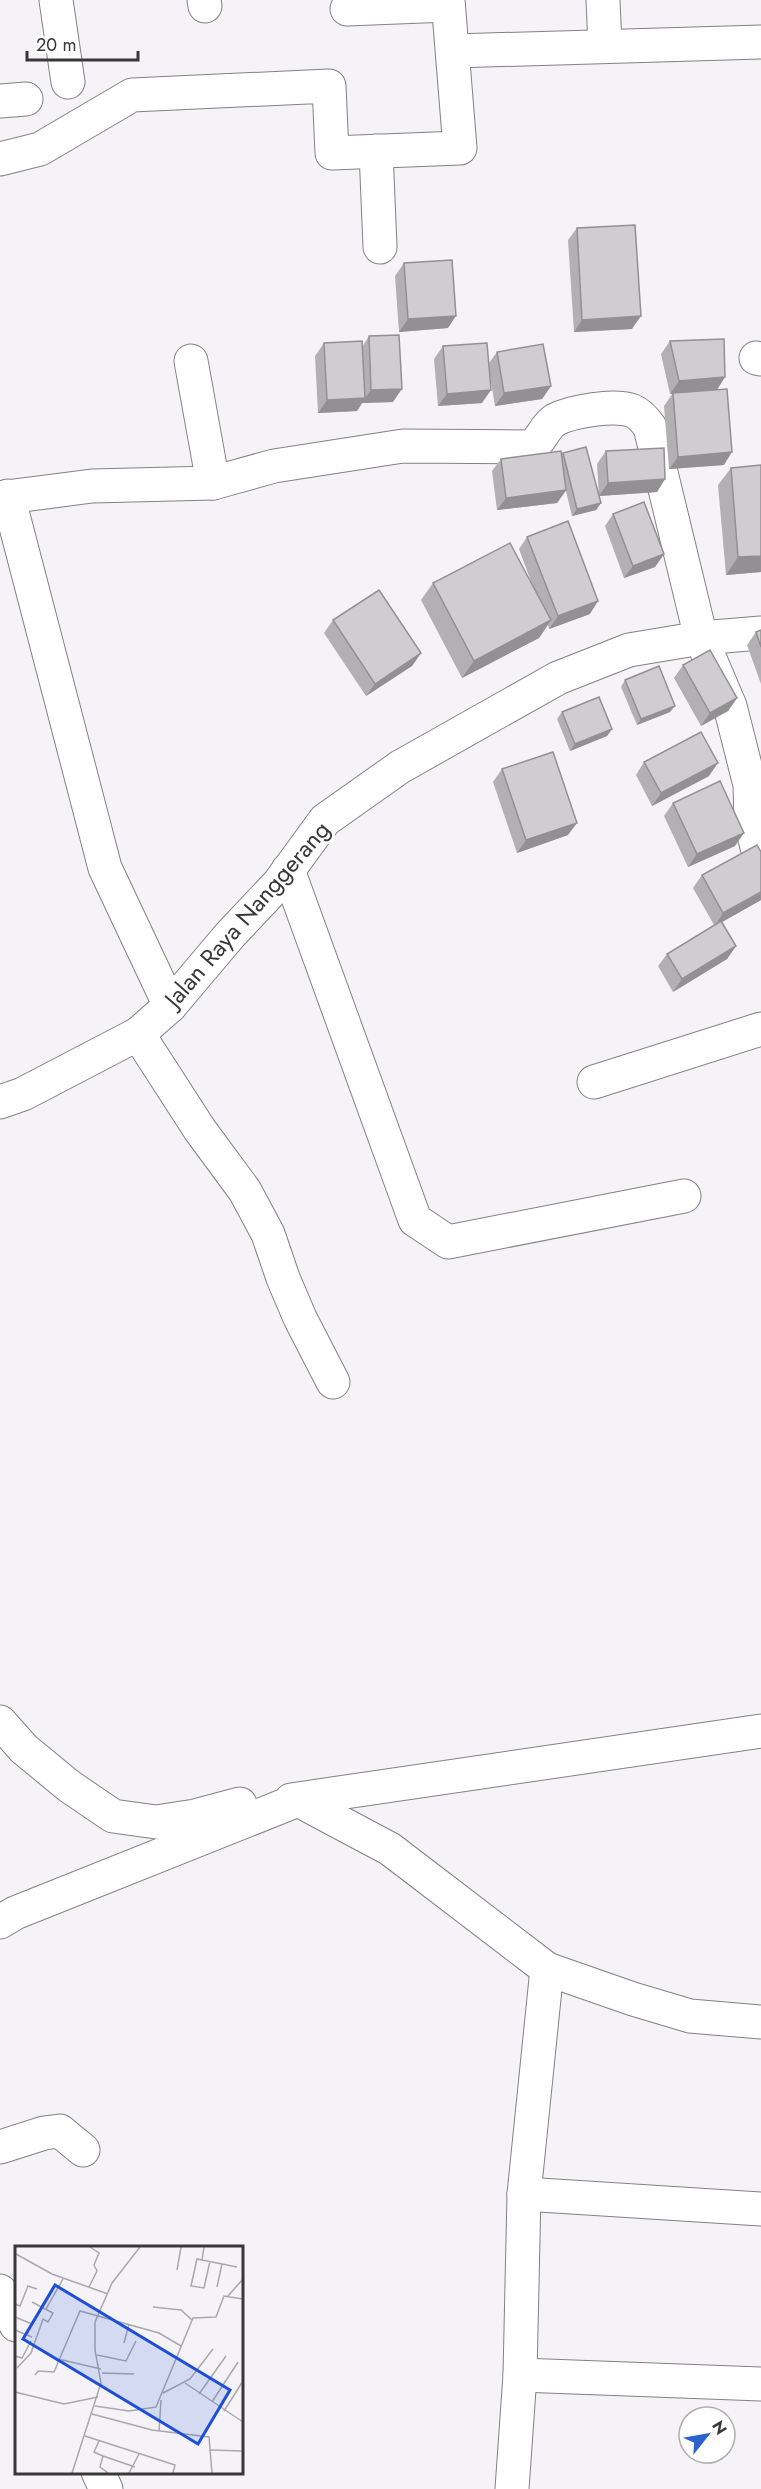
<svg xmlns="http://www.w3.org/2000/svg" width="761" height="2489" viewBox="0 0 761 2489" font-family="Jost,sans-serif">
	<rect width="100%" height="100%" fill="#f5f3f7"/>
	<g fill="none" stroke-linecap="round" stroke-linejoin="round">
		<!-- minor casing -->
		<g stroke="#828184" stroke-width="35">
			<g id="minor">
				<path d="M56,0L68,82"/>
				<path d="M204,0L205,6"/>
				<path d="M603,0L605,46"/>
				<path d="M347,9L448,5"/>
				<path d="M453,51L761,42"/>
				<path d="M0,101L26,99"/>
				<path d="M376,151L380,247"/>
				<path d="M0,159L40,149L132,95L329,86L332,153L460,148L448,0"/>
				<path d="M756,358L761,359"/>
				<path d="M191,361L213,483"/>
				<path d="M8,496L105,868L170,1006"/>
				<path d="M0,498L92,486L213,483L274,466L403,446L530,447C542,441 544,427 555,420C572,411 615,404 633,411C640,414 645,420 650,427L701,638L730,706L750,785L751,824L761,862"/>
				<path d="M288,870L415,1220L448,1242L684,1196"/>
				<path d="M138,1034L200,1130L245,1191L268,1234L283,1278L300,1318L333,1382"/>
				<path d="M594,1082L761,1029"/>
				<path d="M0,1722L24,1749L69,1786L113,1816L156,1822L195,1816L240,1804"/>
				<path d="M291,1800L761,1731"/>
				<path d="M0,1922L15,1913L298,1800L390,1849L547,1969L633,1999L690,2016L761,2022"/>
				<path d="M0,2147L44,2133L60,2131L83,2150"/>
				<path d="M524,2194L761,2209"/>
				<path d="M0,2291L16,2325"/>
				<path d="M520,2375L761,2384"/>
				<path d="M98,2472L106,2489"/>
				<path d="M512,2489L520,2375L524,2194L547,1969"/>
			</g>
		</g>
		<!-- tertiary casing -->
		<g stroke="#828184" stroke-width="35">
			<path id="tertiary" d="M0,1102L23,1094L138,1034L170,1006L230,935L279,883L325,820L400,767L558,678L629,650L701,638L761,633"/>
		</g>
		<!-- minor -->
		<use href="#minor" stroke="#fff" stroke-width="33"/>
		<!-- tertiary -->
		<use href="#tertiary" stroke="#fff" stroke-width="33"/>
	</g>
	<!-- wall -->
	<g fill="#b3b0b4">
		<path d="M577,228L632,329L574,332L568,240Z"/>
		<path d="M404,263L448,328L399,332L395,276Z"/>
		<path d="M369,336L393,402L362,403L357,411L318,413L315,356L324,343L362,347Z"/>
		<path d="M670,341L717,389L724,465L669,469L664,406L673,393L670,394L661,354Z"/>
		<path d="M443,346L489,363L497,352L551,386L542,399L495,406L490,376L482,403L438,406L434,359Z"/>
		<path d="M606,451L665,479L657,492L599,496L597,464Z"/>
		<path d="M563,453L601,503L596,510L572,516L566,491L557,503L497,510L492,471L501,459L562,454Z"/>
		<path d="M761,465V572L726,575L718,485L731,468Z"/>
		<path d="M613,514L664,554L655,567L624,578L605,526Z"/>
		<path d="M527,537L590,614L549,629L548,625L539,638L462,678L421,600L433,583L532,584L519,549Z"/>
		<path d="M333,620L421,653L412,666L366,696L324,633Z"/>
		<path d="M761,630V684L747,645L756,632Z"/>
		<path d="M683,665L737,698L728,711L701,726L674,678Z"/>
		<path d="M625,680L670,712L637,725L621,687Z"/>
		<path d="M562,712L612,729L607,736L570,751L557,719Z"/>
		<path d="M644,762L709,776L652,806L636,775Z"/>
		<path d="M502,769L568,835L517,853L493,782Z"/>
		<path d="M673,803L735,846L688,867L664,816Z"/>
		<path d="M702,875L761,900L722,922L736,946L727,959L673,992L658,966L667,954L714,925L693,888Z"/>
	</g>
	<!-- shaded-wall -->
	<g fill="#929092">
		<path d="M456,316L448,328L399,332L408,319Z"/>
		<path d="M641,316L632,329L574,332L582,320Z"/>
		<path d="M725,377L717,390L670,394L679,381Z"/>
		<path d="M551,386L542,399L495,406L504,393Z"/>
		<path d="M402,389L393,402L362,403L357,411L318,413L327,400L365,398L371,390Z"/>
		<path d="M491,390L482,403L438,406L447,394Z"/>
		<path d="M732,452L724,465L669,469L678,457Z"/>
		<path d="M665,479L657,492L599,496L608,483Z"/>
		<path d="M566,490L557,503L497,510L506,498Z"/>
		<path d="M601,503L596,510L572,516L577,509Z"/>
		<path d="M664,554L655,567L624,578L633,566Z"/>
		<path d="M761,556V572L726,575L738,557Z"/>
		<path d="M598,601L590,614L549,629L558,616Z"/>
		<path d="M551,620L539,638L462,678L474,661Z"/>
		<path d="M421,653L412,666L366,696L375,684Z"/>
		<path d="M737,698L728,711L701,726L710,713Z"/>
		<path d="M675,706L670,712L637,725L641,719Z"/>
		<path d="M612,729L607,736L570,751L575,744Z"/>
		<path d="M718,763L709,776L652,806L661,793Z"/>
		<path d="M577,823L568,835L517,853L526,840Z"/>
		<path d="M744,833L735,846L688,867L697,854Z"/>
		<path d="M761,892V900L715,926L723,913Z"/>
		<path d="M736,946L727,959L673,992L682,979Z"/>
	</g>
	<!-- building -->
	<g fill="#d0cdd1" stroke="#929092" stroke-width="1.5">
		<path d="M635,225L641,316L582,320L577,228Z"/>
		<path d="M452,260L456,316L408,319L404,263Z"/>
		<path d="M399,335L402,389L371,390L369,336Z"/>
		<path d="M724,339L725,377L679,381L670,341Z"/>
		<path d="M362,341L365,398L327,400L324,343Z"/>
		<path d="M487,343L491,390L447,394L443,346Z"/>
		<path d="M543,344L551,386L504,393L497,352Z"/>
		<path d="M727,389L732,452L678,457L673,393Z"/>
		<path d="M586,447L601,503L577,509L563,453Z"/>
		<path d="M664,448L665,479L608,483L606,451Z"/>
		<path d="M561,451L566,490L506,498L501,459Z"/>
		<path d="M761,465V556L738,557L731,468Z"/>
		<path d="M644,502L664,554L633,566L613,514Z"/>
		<path d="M568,521L598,601L558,616L527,537Z"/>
		<path d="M510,543L551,620L474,661L433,583Z"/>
		<path d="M379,590L421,653L375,684L333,620Z"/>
		<path d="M761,630V647L756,632Z"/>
		<path d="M710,650L737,698L710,713L683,665Z"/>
		<path d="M659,666L675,706L641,719L625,680Z"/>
		<path d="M599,697L612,729L575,744L562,712Z"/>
		<path d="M701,732L718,763L661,793L644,762Z"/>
		<path d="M553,752L577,823L526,840L502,769Z"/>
		<path d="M720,781L744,833L697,854L673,803Z"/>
		<path d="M757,845L761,852V892L723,913L702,875Z"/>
		<path d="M721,921L736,946L682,979L667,954Z"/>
	</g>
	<g text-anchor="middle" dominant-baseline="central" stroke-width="6" stroke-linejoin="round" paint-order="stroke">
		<!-- street labels -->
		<g font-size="24" fill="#383739" stroke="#fff">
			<text transform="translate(247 914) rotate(-49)">Jalan Raya Nanggerang</text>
		</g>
	</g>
	<!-- overview -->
	<g transform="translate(15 2246)">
		<rect width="228" height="228" fill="#f5f3f7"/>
		<path fill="none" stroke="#a9a8ab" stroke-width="1.5" d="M189,1L187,14L182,13L176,40L189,42L195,15M1,8L37,28L93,48M187,14L222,21M162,24L166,1M74,41L82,25L79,19L84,7L75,1M202,41L207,18M213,50L228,33M0,58L5,60L13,40L22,43M138,61L166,64L177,74M31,63L48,33M0,71L17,78M0,84L17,91M109,97L114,78M82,109L111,115L121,95M0,110L7,112L16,95M43,113L86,123M2,122L16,107L28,73L33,76L38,67L17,56M87,127L119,128M20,129L23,125L39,126L65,65L144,87L166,100M170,137L228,176M0,146L49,158L83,151M148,147L175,133L198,103M184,148L211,110M197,156L223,116M80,160L114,165L141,161L178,72L201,71L209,50L228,53M209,165L228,135M77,168L137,184L194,191L197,227M144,185L146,154M70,190L160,219L158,227M84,195L79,206L88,210L85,221L93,227M196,204L227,205M88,210L120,221M57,227L86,137L80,104V76L97,37L125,1M114,227L124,208"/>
		<path fill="#1d4ed8" fill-opacity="0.15" stroke="#1d4ed8" stroke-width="3" d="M40,39L215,144L183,198L8,93Z"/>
		<rect width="228" height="228" fill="none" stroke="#383739" stroke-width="3"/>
	</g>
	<!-- north arrow -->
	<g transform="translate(707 2435) rotate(59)"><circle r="28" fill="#ffffff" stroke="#afafb0" stroke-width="1.5"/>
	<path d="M0-4.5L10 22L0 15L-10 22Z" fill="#2c61cf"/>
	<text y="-9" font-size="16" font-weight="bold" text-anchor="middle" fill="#383739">N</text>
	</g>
	<!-- scale -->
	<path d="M27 51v9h111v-9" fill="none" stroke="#383739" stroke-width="3"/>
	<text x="36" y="51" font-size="18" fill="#383739" stroke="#ffffff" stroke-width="4.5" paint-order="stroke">20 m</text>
</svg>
